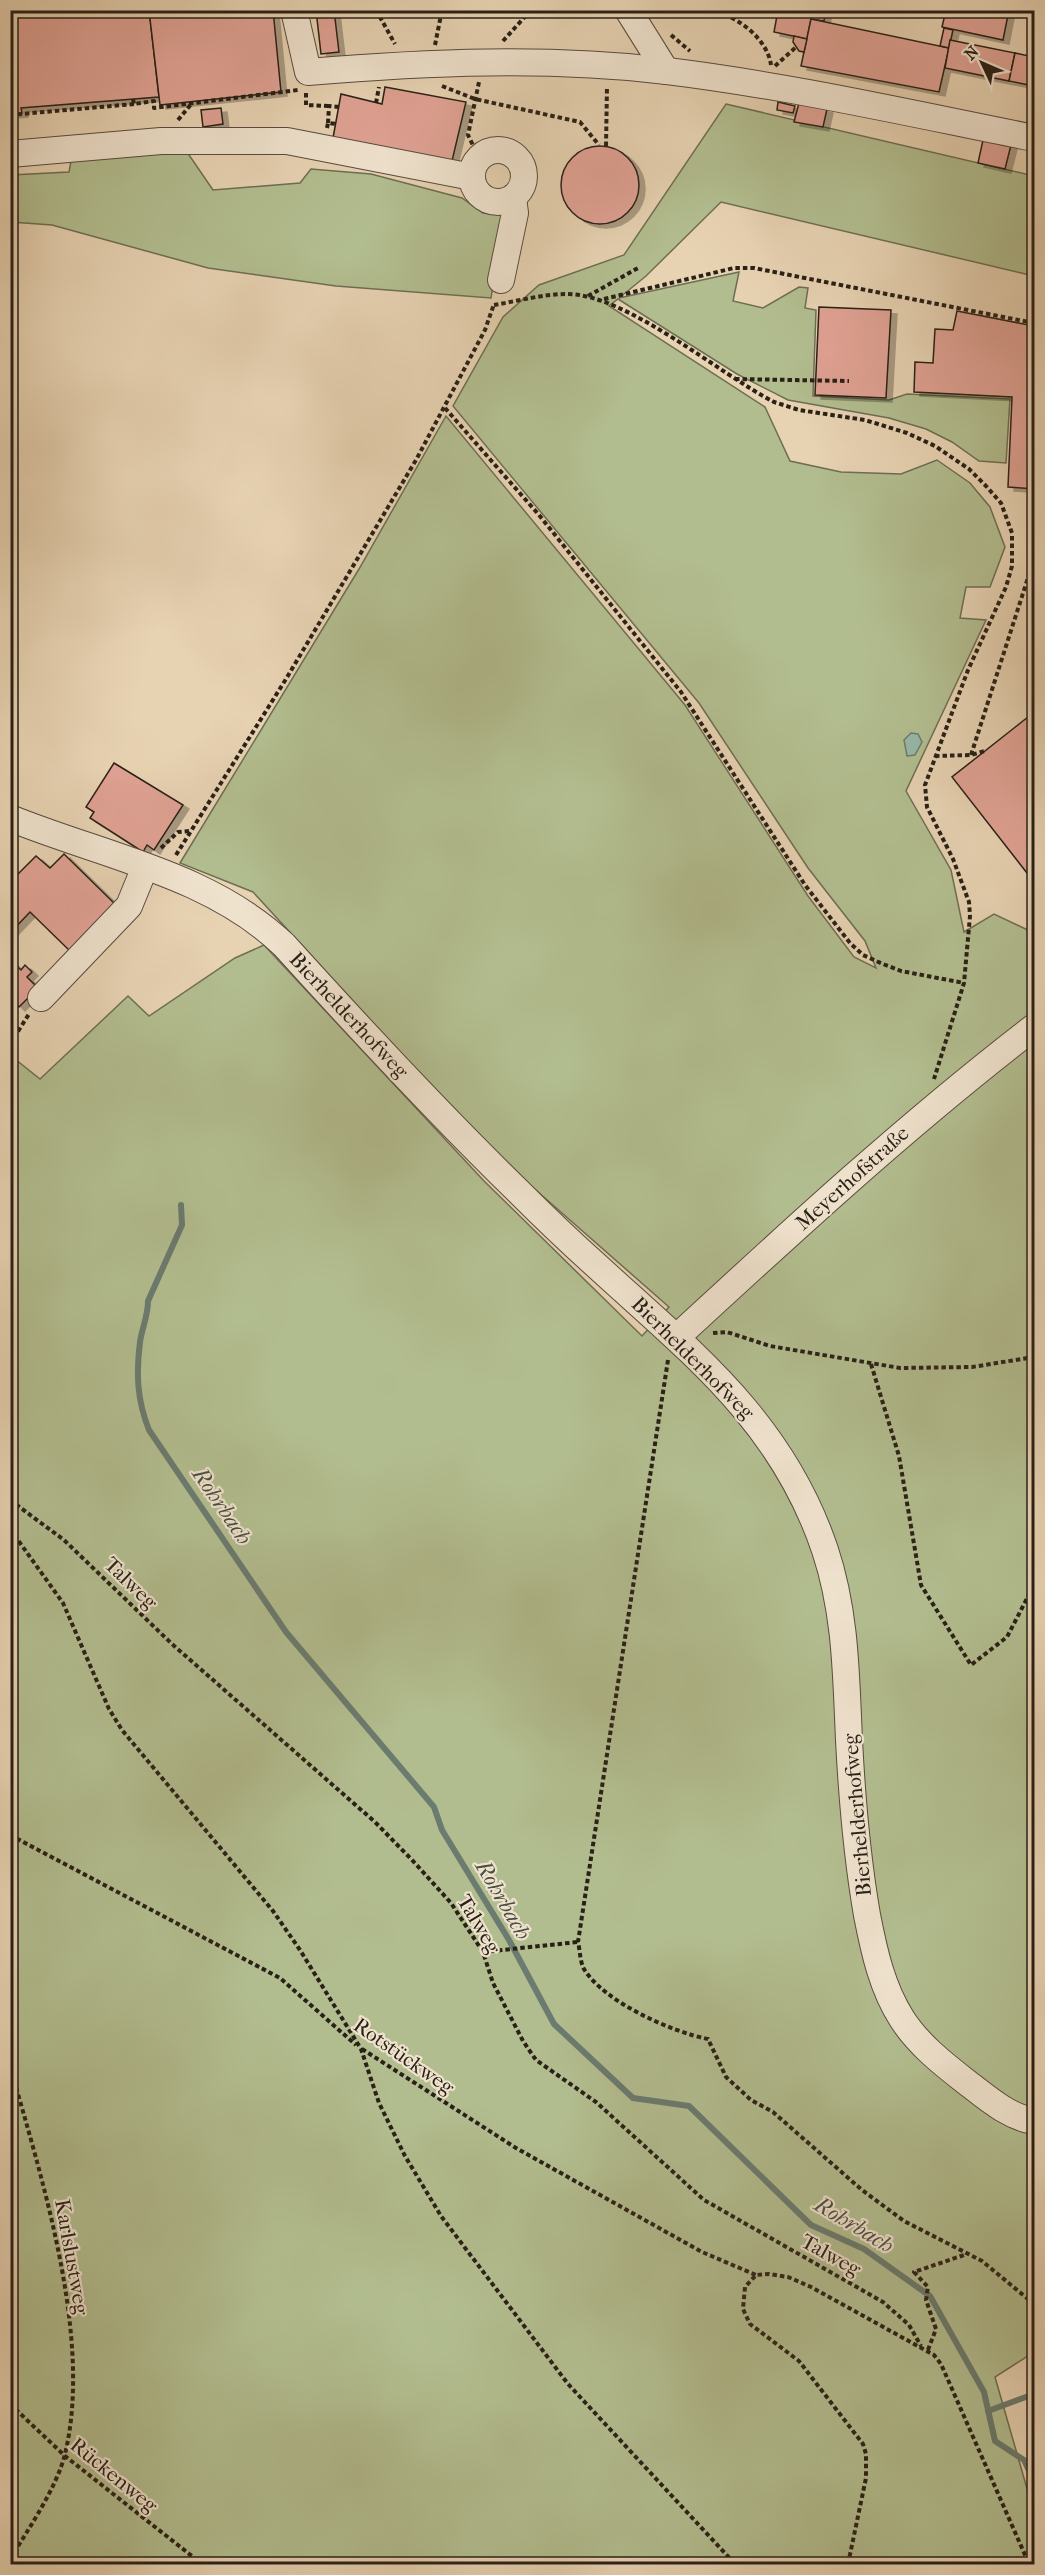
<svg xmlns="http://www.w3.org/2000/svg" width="1045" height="2575" viewBox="0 0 1045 2575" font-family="'IM FELL French Canon',serif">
	<defs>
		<filter id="shadow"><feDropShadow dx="6" dy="4" stdDeviation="0" flood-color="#0004"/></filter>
	</defs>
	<rect width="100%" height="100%" fill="#e7d2b2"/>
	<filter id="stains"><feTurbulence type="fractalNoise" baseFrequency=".00333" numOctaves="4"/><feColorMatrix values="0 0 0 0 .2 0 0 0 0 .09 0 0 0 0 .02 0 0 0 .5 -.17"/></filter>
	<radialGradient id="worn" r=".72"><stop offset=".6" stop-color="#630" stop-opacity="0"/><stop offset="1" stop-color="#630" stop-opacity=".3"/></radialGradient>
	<!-- green -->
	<g fill="#b2bd8f" stroke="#6e6e53" stroke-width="1.5">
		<path d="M726,104L1034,176V276L721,202L646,276L619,298L739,272L733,301L763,308L799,287L808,288L805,308L816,310L813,396L889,400L907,394L1010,399L1006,463L979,461L952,442L926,429L889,418L788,400L737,374L618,299L609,306L765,407L790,461L841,472L901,474L937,460L970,483L990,507L1005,547L990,587H966L960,618L986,620L906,791L951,870L964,932L994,914L1034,933V2352L995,2377L1034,2513V2564H11L10,1055L40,1079L128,996L149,1016L235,958L264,945L484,1181L642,1336L669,1307L513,1170L400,1052L253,892L180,863L359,569L446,416L685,705L808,896L854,957L876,968L865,941L808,868L699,703L453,406L503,317L539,285L624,255Z"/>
		<path d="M143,151L187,152L213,190L300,183L311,169L371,174L462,198L483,213L504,215L491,298L336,286L208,268L52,225L11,222V175L69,172L71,161Z"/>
	</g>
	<!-- water -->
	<path fill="#97b8aa" stroke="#6b7b6f" stroke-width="1.5" d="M911,733L918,734L922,742L915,755L907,756L904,740Z"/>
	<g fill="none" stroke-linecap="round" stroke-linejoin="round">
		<!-- stream -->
		<g stroke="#6b7b6f" stroke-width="6">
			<path d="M181,1205L182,1225L148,1301C148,1316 142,1328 140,1342C136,1374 137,1400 149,1430L286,1632L434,1807L442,1830L509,1940L554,2024L633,2098L689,2106L811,2225L864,2249L930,2296L984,2392L995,2441L1024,2460L1034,2481"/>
			<path d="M988,2411L1034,2394"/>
		</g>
	</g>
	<!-- building -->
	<g fill="#e0a294" stroke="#292017" stroke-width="1.5" filter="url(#shadow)">
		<path d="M46,10H149L159,97L21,108L22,113L10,114V14Z"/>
		<path d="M149,10H273L281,92L160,105Z"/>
		<path d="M316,10H334L339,52L321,54Z"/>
		<path d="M778,10H826L824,21L811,19L807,39L774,32Z"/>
		<path d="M946,10H1009L1003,40L942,27Z"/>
		<path d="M811,19L949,48L939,92L801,66Z"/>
		<path d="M944,28L953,30L949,48L940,46Z"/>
		<path d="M794,36L807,39L804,52L799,51L793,42Z"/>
		<path d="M950,40L1015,53L1009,81L945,68Z"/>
		<path d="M1015,53L1034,57V86L1009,81Z"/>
		<path d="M385,87L466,102L452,161L333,138L341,94L382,104Z"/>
		<path d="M778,102L795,106L793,113L777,110Z"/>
		<path d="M799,103L827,109L823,127L794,122Z"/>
		<path d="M221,108L223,124L203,127L201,110Z"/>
		<path d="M983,140L1011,145L1005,169L978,163Z"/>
		<circle cx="600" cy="185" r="39"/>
		<path d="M819,307L891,310L886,398L815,395Z"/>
		<path d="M957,311L1034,326V489L1008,487L1012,397L914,392L915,362L933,363L935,329L953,330Z"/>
		<path d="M1028,717L1034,725V882L952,777Z"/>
		<path d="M114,763L183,805L154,850L147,845L143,852L90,818L94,812L86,807Z"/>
		<path d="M64,854L116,905L72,953L30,912L10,933V882L36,856L50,868Z"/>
		<path d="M10,960L21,970L25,965L32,972L27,977L38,988L19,1007L10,998Z"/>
	</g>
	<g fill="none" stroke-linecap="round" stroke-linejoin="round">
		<!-- minor casing -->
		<g stroke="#584c3e" stroke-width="28">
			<g id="minor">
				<path d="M294,10L308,72C428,62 548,57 667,71C790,86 913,114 1034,138"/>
				<path d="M628,10L666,71"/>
				<circle cx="498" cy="176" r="26"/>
				<path d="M10,154L161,141H287L472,177"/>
				<path d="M501,280L515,213L513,198"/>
				<path d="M10,818C103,856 210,874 284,945C360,1029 437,1112 518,1191C544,1217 570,1242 598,1267C693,1354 782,1422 825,1550C846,1613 846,1675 849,1740C852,1799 857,1857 867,1915C874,1951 882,1988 902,2019C918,2044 942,2063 965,2081C986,2097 1008,2117 1034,2121"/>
				<path d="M41,998L129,906L145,867"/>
				<path d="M677,1337C793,1230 909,1123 1034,1027"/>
			</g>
		</g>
		<!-- path -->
		<g stroke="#292017" stroke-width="4" stroke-dasharray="4.5 3" stroke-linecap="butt">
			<path d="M376,10L395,44"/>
			<path d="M710,10C735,15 767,37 771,65"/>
			<path d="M671,35L690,51"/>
			<path d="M503,41L531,10"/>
			<path d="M435,45L442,10"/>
			<path d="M775,66L796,47"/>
			<path d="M442,86L475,99L580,122L599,145"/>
			<path d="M306,93V105L329,106"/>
			<path d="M133,99L134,104L154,101V108L298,90"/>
			<path d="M376,103L379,87"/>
			<path d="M10,115L134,104"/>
			<path d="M178,120L192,103"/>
			<path d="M328,123L329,106L339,107"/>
			<path d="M327,128L328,123L336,124"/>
			<path d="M606,146L607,86"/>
			<path d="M479,158L468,135L479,82"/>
			<path d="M588,296L638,268"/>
			<path d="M604,299L734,268H754L1034,323"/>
			<path d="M494,305C518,301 543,294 567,294C626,294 718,373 774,402L799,410L865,420L907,433L935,446L969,469L986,486L1001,503L1012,533V566L1006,587L968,670L925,785L927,807L953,859L969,902L970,916L964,983L934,1079"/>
			<path d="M735,379L849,381"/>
			<path d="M445,408L539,515L681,692L805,885L850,943L863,955L883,964L901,971L964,983"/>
			<path d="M971,755L1034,559"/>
			<path d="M935,756L971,755L985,751"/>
			<path d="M161,848L178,832L189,831"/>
			<path d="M176,855L286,679L416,460L485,330L494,304"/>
			<path d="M10,1044L29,1014"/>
			<path d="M713,1333L727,1332L770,1346L900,1368L972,1367L1034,1357"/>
			<path d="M668,1360L578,1942C580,1950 580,1962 584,1969C604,2002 672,2032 708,2039L726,2077L751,2100L773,2112L862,2190L904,2221L982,2261L1034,2304"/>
			<path d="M871,1364L899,1456L921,1585L971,1665L1007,1637L1034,1585"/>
			<path d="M10,1500L64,1540L172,1644L375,1822L413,1861L451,1903L483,1952L493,1983L523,2041L536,2060L596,2102L704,2200L883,2302L909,2325L921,2346"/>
			<path d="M10,1529L63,1603L109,1709L122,1730L273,1911L300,1950L361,2049L379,2103L405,2156L441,2216L568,2384L735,2564"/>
			<path d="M10,1835L280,1978L356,2045"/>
			<path d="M483,1952L578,1942"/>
			<path d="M362,2049L516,2148L702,2252L756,2275"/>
			<path d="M10,2066C42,2179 93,2339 65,2454C57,2487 28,2530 10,2559"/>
			<path d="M928,2350L936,2329L926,2300L928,2287L914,2272L967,2254"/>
			<path d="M10,2404L65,2456L202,2564"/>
			<path d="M848,2564L866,2478V2454L863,2444L799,2361L750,2324L743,2309L745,2287L756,2275L769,2274L788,2277L811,2287L934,2355L941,2364L1029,2564"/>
		</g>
		<!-- minor -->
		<use href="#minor" stroke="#efe2cd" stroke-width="26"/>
	</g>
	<g text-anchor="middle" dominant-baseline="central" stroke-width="4.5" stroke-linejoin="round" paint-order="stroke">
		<!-- street labels -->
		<g font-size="21" fill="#292017" stroke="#efe2cd">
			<text transform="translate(349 1015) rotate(47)">Bierhelderhofweg</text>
			<text transform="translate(852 1178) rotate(-42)">Meyerhofstraße</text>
			<text transform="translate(693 1358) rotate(45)">Bierhelderhofweg</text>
			<text transform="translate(131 1583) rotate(44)">Talweg</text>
			<text transform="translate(857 1815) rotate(-95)">Bierhelderhofweg</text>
			<text transform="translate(479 1924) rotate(59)">Talweg</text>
			<text transform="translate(404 2056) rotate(35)">Rotstückweg</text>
			<text transform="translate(831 2255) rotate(29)">Talweg</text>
			<text transform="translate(72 2257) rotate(80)">Karlslustweg</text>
			<text transform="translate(114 2475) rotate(39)">Rückenweg</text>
		</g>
		<!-- water labels -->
		<g font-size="22" font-style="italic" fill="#4a4e43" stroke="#efe2cd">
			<text transform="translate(222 1506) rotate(56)">Rohrbach</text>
			<text transform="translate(503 1900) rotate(60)">Rohrbach</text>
			<text transform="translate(854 2225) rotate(31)">Rohrbach</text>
		</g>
	</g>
	<!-- margin -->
	<rect width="1045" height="2575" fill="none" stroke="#e7d2b2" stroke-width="36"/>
	<rect x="12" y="12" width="1021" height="2551" fill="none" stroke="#292017" stroke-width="3"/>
	<rect x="18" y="18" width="1009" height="2539" fill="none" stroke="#292017" stroke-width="1.5"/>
	<!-- north arrow -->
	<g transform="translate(982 63) rotate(314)" stroke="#efe2cd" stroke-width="4.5" paint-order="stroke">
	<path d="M0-4.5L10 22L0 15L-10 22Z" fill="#292017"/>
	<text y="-9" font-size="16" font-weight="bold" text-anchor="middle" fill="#292017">N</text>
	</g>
	<rect width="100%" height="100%" filter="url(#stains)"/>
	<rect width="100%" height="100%" fill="url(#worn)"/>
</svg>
